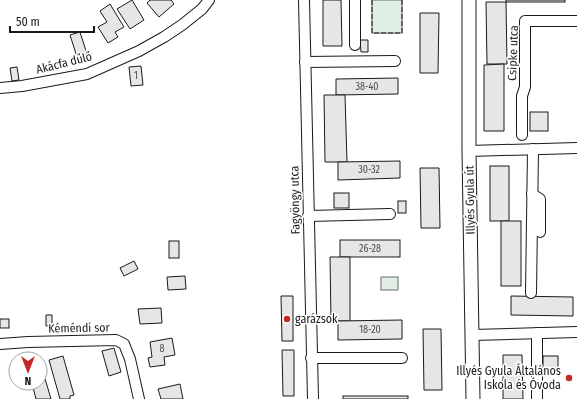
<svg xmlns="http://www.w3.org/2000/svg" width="577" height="399" viewBox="0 0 577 399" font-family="'Fira Sans Condensed',sans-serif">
	<rect width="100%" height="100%" fill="#fff"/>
	<!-- green -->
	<g fill="#e0efe3" stroke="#6a6a6a">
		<rect x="372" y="0" width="30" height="33"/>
		<rect x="381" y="277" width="17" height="13"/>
	</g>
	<!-- building -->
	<g fill="#e6e6e6" stroke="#1a1a1a">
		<path d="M132,0L144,20L130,29L117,9Z"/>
		<path d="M150,0H171L174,4L159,17L147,3Z"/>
		<path d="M323,0H341L342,46H323Z"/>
		<rect x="506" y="0" width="59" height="2"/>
		<path d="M486,2H506L507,64H487Z"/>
		<path d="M110,4L124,27L115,32L118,37L108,43L98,27L107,22L100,11Z"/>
		<path d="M420,13H439L438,73H420Z"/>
		<path d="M80,32L87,54L77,57L70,35Z"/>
		<path d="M360,40H368V52H361Z"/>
		<path d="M504,64V131H484V65Z"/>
		<path d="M141,66L143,85L131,86L129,67Z"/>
		<path d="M17,67L19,80L12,81L10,68Z"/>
		<path d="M398,78V94L336,95V79Z"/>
		<path d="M324,95H345L347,162H325Z"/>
		<rect x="530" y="112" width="18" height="19"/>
		<path d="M400,161V178L338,180V162Z"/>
		<rect x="490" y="166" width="19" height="55"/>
		<path d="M420,168H439L440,228H421Z"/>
		<rect x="334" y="193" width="15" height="15"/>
		<rect x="398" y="201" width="8" height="12"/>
		<rect x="501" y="221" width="20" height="65"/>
		<rect x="340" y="240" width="60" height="17"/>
		<rect x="169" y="241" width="10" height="17"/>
		<path d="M330,257H350V321H331Z"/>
		<path d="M134,261L138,269L124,276L120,268Z"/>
		<path d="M185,276L186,289L168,290L167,277Z"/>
		<path d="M281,296H293V341H282Z"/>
		<path d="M511,296L573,297V316L511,315Z"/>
		<path d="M161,308L162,323L140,324L138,309Z"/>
		<path d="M46,315H52V325L46,326Z"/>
		<rect x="0" y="319" width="9" height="9"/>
		<path d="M402,320V339L338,340V321Z"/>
		<path d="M423,329H441L442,390H424Z"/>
		<path d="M172,338L175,355L164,357L165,365L150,367L148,358L152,357L150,342Z"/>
		<path d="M114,348L121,372L109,376L102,351Z"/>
		<path d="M282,350H294V396H283Z"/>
		<path d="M503,355H522L523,399H503Z"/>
		<path d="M63,356L74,395L70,396V399H60L49,360Z"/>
		<rect x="543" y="356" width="15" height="17"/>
		<path d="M41,365L51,399H36L32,383H40V366Z"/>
		<path d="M180,384L183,399H161L158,389Z"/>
		<rect x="343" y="396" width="65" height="3"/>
	</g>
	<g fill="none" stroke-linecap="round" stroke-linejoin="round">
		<!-- minor casing -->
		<g stroke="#1a1a1a" stroke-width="12">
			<g id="minor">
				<path d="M304,0L313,399"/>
				<path d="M355,0V45"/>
				<path d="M305,62L395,61"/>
				<path d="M0,88L22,86L87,74L139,51L164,37L182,25L202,9L209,0"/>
				<path d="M522,135V96L525,87V21H577"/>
				<path d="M469,151L577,148"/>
				<path d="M532,194L540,199V232"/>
				<path d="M308,216L390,214"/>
				<path d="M531,293L533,149"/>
				<path d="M472,335L577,332"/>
				<path d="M0,344L28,342L116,340L124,344L130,359L139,399"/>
				<path d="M311,358H402"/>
				<path d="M537,399V333"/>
			</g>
		</g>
		<!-- tertiary casing -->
		<g stroke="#1a1a1a" stroke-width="15">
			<path id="tertiary" d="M469,0V151L473,399"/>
		</g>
		<!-- minor -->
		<use href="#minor" stroke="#fff" stroke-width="10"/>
		<!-- tertiary -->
		<use href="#tertiary" stroke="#fff" stroke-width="13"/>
		<!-- fence -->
		<path stroke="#1a1a1a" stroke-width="1" stroke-dasharray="5 2" stroke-linecap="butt" d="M372,0V33H402V0"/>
	</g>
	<!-- markers -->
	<g fill="#c62828" stroke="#fff" stroke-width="1.5">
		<circle cx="287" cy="319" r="4"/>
		<circle cx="569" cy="378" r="4"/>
	</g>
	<g text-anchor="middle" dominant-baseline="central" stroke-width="3" stroke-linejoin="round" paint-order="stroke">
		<!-- number labels -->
		<g font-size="10" fill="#4d4d4d">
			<text x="136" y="76">1</text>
			<text x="367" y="87">38-40</text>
			<text x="369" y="170">30-32</text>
			<text x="370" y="249">26-28</text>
			<text x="370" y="330">18-20</text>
			<text x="162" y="349">8</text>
		</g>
		<!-- street labels -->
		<g font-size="12" fill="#1a1a1a" stroke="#fff">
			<text transform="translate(513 53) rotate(-88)">Csipke utca</text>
			<text transform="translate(64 63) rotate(-14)">Akácfa dűlő</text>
			<text transform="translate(295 200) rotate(-91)">Fagyöngy utca</text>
			<text transform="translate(470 200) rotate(-91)">Illyés Gyula út</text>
			<text transform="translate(79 328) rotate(-1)">Kéméndi sor</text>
		</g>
		<!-- poi labels -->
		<g font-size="12" fill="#1a1a1a" stroke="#fff" text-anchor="start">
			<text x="295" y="319">garázsok</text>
			<text x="561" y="371" text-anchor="end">Illyés Gyula Általános<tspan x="561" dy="14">Iskola és Óvoda</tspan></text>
		</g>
	</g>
	<!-- north arrow -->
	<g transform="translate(28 371) rotate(180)"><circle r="19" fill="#ffffff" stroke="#a3a3a3"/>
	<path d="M0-3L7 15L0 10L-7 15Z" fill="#c62828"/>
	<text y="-6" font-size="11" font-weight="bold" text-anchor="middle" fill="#1a1a1a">N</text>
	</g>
	<!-- scale -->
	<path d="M10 26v6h84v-6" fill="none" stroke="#1a1a1a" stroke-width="2"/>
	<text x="16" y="26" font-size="12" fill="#1a1a1a" stroke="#ffffff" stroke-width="3" paint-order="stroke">50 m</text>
</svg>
